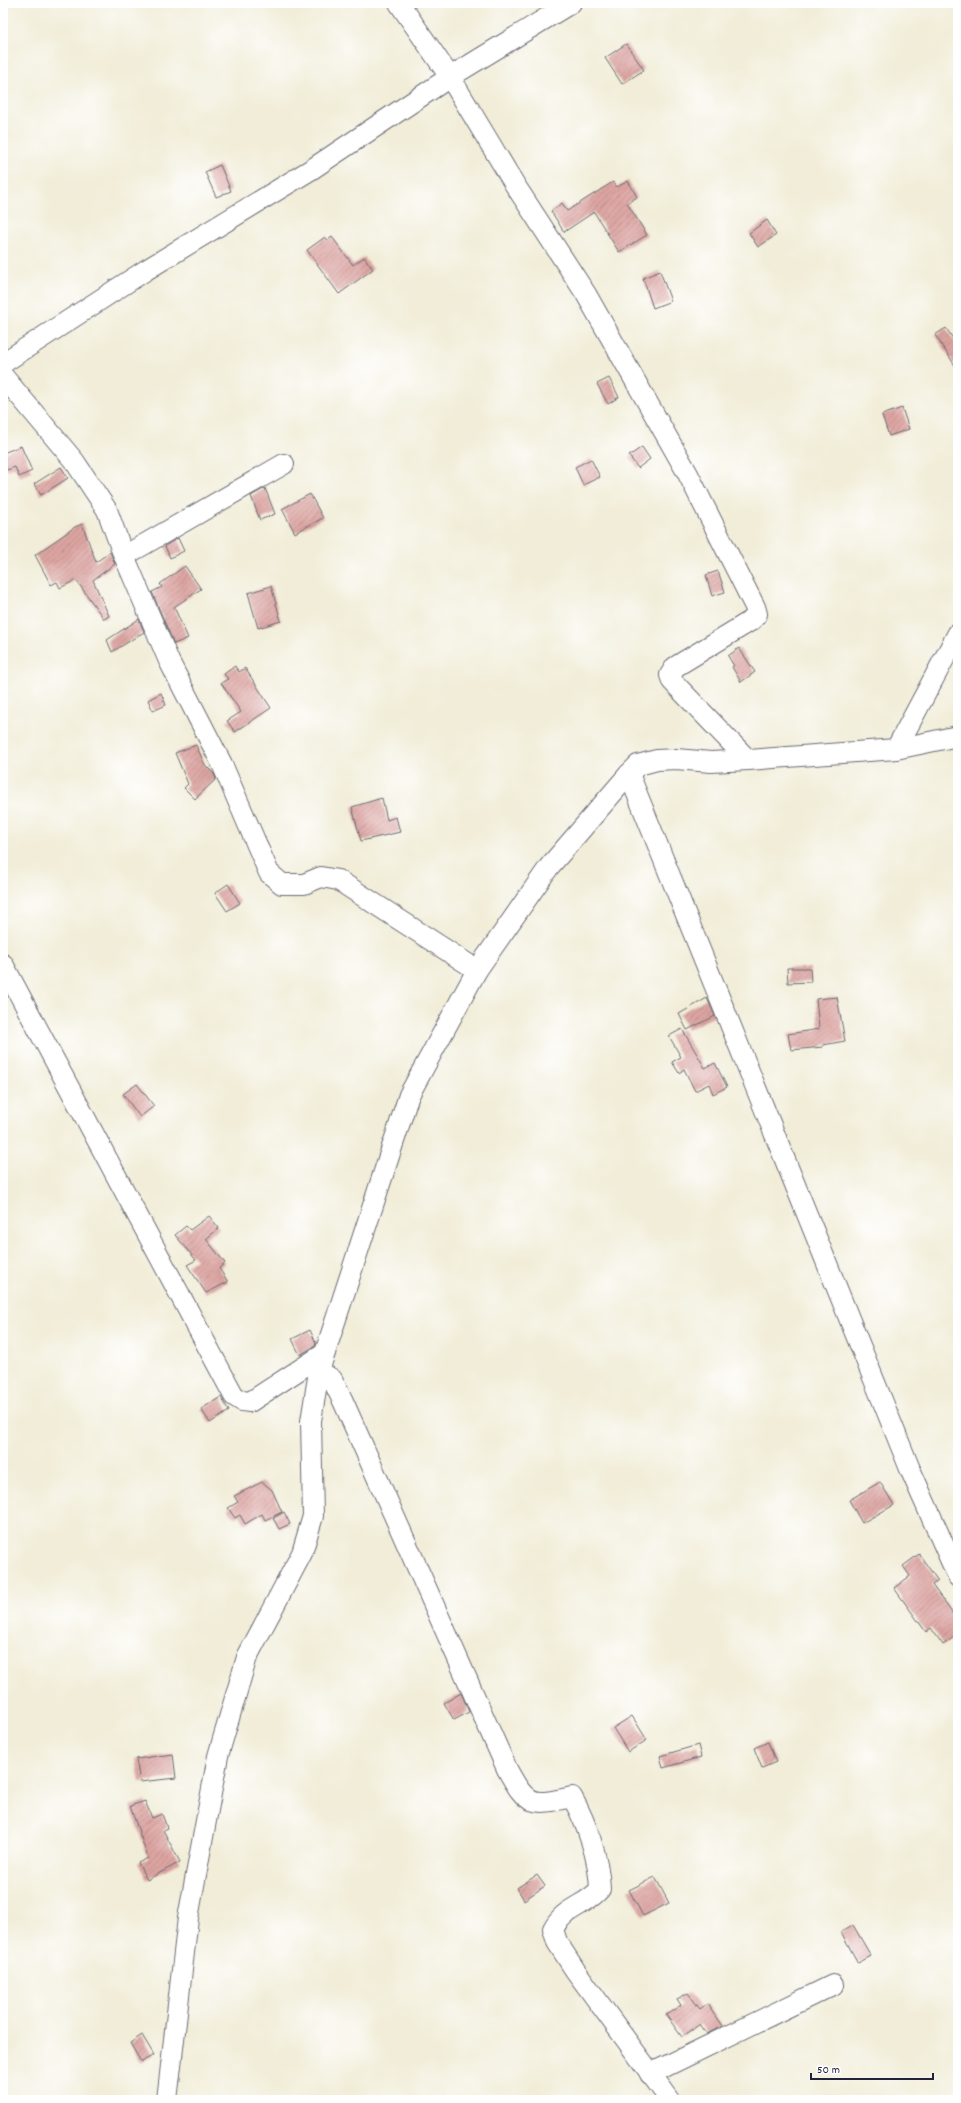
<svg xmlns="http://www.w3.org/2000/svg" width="961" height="2103" viewBox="0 0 961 2103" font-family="Dekko,sans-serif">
	<defs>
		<pattern id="building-hatch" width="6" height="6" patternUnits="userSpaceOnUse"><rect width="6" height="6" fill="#dda5a2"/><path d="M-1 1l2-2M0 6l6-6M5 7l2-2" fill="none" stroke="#b38685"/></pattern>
	</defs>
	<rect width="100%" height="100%" fill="#fff"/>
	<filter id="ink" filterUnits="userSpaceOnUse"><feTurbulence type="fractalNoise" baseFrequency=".025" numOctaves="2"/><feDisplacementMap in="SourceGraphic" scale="8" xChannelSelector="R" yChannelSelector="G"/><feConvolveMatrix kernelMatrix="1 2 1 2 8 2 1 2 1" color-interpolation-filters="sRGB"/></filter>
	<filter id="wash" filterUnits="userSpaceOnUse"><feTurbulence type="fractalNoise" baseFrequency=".012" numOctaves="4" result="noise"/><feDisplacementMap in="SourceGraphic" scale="16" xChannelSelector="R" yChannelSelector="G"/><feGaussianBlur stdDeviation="0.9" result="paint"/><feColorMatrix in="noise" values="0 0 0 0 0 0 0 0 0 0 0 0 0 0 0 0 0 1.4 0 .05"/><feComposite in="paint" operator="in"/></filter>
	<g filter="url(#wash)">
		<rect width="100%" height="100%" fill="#f1edd8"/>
		<g id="blocks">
			<!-- building -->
			<g fill="url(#building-hatch)">
				<path d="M626,44L644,70L622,84L605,58Z"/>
				<path d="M220,165L231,191L216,197L205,172Z"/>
				<path d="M628,181L637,197L627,203L647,235L619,252L594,212L564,232L551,211L562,203L567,211L613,182L617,187Z"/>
				<path d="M767,220L776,235L758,247L749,233Z"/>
				<path d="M325,237L328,240L332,237L353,265L364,257L373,269L339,294L307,250Z"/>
				<path d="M660,271L671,301L653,308L643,278Z"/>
				<path d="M946,328L958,346V370L935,335Z"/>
				<path d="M609,378L619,397L608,404L597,384Z"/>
				<path d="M902,408L909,429L889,436L882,415Z"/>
				<path d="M21,446L32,471L19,477L15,467L7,470L3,461V453Z"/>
				<path d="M642,447L650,459L638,468L629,456Z"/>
				<path d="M591,459L600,477L583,485L575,467Z"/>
				<path d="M61,467L68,478L41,495L34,484Z"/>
				<path d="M265,488L275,514L260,520L251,496Z"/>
				<path d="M310,494L323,518L295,533L282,509Z"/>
				<path d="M82,524L96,562L110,552L115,564L93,580L109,616L104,619L76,580L60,588L57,582L51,585L35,555L75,527Z"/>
				<path d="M178,538L184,551L170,558L165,546Z"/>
				<path d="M185,566L201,589L174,607L188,638L174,644L152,592L162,587L160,584Z"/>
				<path d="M718,571L725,592L712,596L706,575Z"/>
				<path d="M271,586L281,621L258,628L248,593Z"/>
				<path d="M139,619L144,632L112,652L107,640Z"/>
				<path d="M739,648L755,672L741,682L732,667L734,666L728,656Z"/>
				<path d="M235,666L239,672L245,668L271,708L235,732L227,721L241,712L221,683L228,679L224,674Z"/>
				<path d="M161,693L166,705L153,711L148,700Z"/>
				<path d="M196,745L205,765L214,774L216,779L195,799L184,788L188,784L175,753Z"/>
				<path d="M382,798L387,820L396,817L400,832L361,841L352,807Z"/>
				<path d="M228,884L240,903L227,911L215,893Z"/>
				<path d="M787,968H810L811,982L788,983Z"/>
				<path d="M837,997L845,1041L823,1045V1047L791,1050L788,1034L819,1029L816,999Z"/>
				<path d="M707,998L715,1016L687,1030L679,1014Z"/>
				<path d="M682,1029L705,1068L715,1063L727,1087L713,1094L709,1084L695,1091L684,1069L679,1073L672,1062L681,1057L669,1036Z"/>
				<path d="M137,1084L154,1106L140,1117L123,1094Z"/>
				<path d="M209,1216L219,1228L206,1239L225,1263L219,1268L228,1282L206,1293L187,1265L196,1260L175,1235L186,1226L190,1230Z"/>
				<path d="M310,1330L316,1343L315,1346L300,1355L292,1339Z"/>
				<path d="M221,1397L229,1411L210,1423L201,1409Z"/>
				<path d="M262,1482L272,1490L282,1512L265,1520L262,1514L245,1524L240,1515L235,1518L228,1508L238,1502L234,1496Z"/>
				<path d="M880,1482L894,1505L862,1523L849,1500Z"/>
				<path d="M284,1512L290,1524L279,1529L273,1518Z"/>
				<path d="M919,1554L938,1581L932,1585L958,1621V1634L943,1645L931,1628L926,1632L894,1588L910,1576L903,1566Z"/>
				<path d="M461,1693L469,1712L454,1720L444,1703Z"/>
				<path d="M632,1716L647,1740L628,1752L613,1728Z"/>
				<path d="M768,1742L776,1762L762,1768L754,1748Z"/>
				<path d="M698,1745L701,1757L663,1768L660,1756Z"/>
				<path d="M173,1754L176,1778L140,1782L136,1759Z"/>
				<path d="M145,1801L152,1818L162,1814L167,1828L163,1830L180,1862L147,1880L138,1863L148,1858L130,1806Z"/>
				<path d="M537,1875L545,1886L524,1900L517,1888Z"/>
				<path d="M655,1877L669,1903L643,1916L629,1890Z"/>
				<path d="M853,1925L871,1956L858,1963L841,1932Z"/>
				<path d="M688,1993L700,2009L707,2004L722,2026L707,2034L700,2024L682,2037L666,2015L681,2005L677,1999Z"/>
				<path d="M142,2035L154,2055L141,2062L130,2043Z"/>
			</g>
		</g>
	</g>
	<g filter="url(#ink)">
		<use href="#blocks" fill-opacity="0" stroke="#6a6972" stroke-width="1"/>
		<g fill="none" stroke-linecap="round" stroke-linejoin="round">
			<!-- minor casing -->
			<g stroke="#6a6972" stroke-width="22">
				<g id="minor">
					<path d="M399,3L450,77L515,185L586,294L688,474L755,607L757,614L752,620L675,667L670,675L672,681L748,760"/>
					<path d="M3,363L146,270L312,169L450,77L571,3"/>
					<path d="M3,376L75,462L107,510L122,551L169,661L222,764L269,873L282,884H304L321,877L338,880L477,970"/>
					<path d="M124,556L284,464"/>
					<path d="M896,749L958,633"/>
					<path d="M629,774L910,1469L958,1577"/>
					<path d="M3,964L234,1396L242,1401L250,1402L325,1353"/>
					<path d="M319,1371L332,1379L343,1401L507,1769C527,1806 531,1806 572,1797C587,1824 599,1858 600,1889C586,1906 564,1907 553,1929L557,1942L575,1970L670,2100"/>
					<path d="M650,2074L833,1985"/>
					<path d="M167,2100L188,1918L218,1756L247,1657L302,1553L313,1516L311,1421L319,1371L409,1095L477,970L549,867L629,774L638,765L657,760L676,759L711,762L748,760L896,749L958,736"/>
				</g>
			</g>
			<!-- minor -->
			<use href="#minor" stroke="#fff" stroke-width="20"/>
		</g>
	</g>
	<!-- margin -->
	<rect width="961" height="2103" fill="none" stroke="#fff" stroke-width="16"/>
	<!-- scale -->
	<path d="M811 2073v6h122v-6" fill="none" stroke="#22223b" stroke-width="2"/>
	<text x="817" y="2073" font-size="12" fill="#22223b" stroke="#ffffff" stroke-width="3" paint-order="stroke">50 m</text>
</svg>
